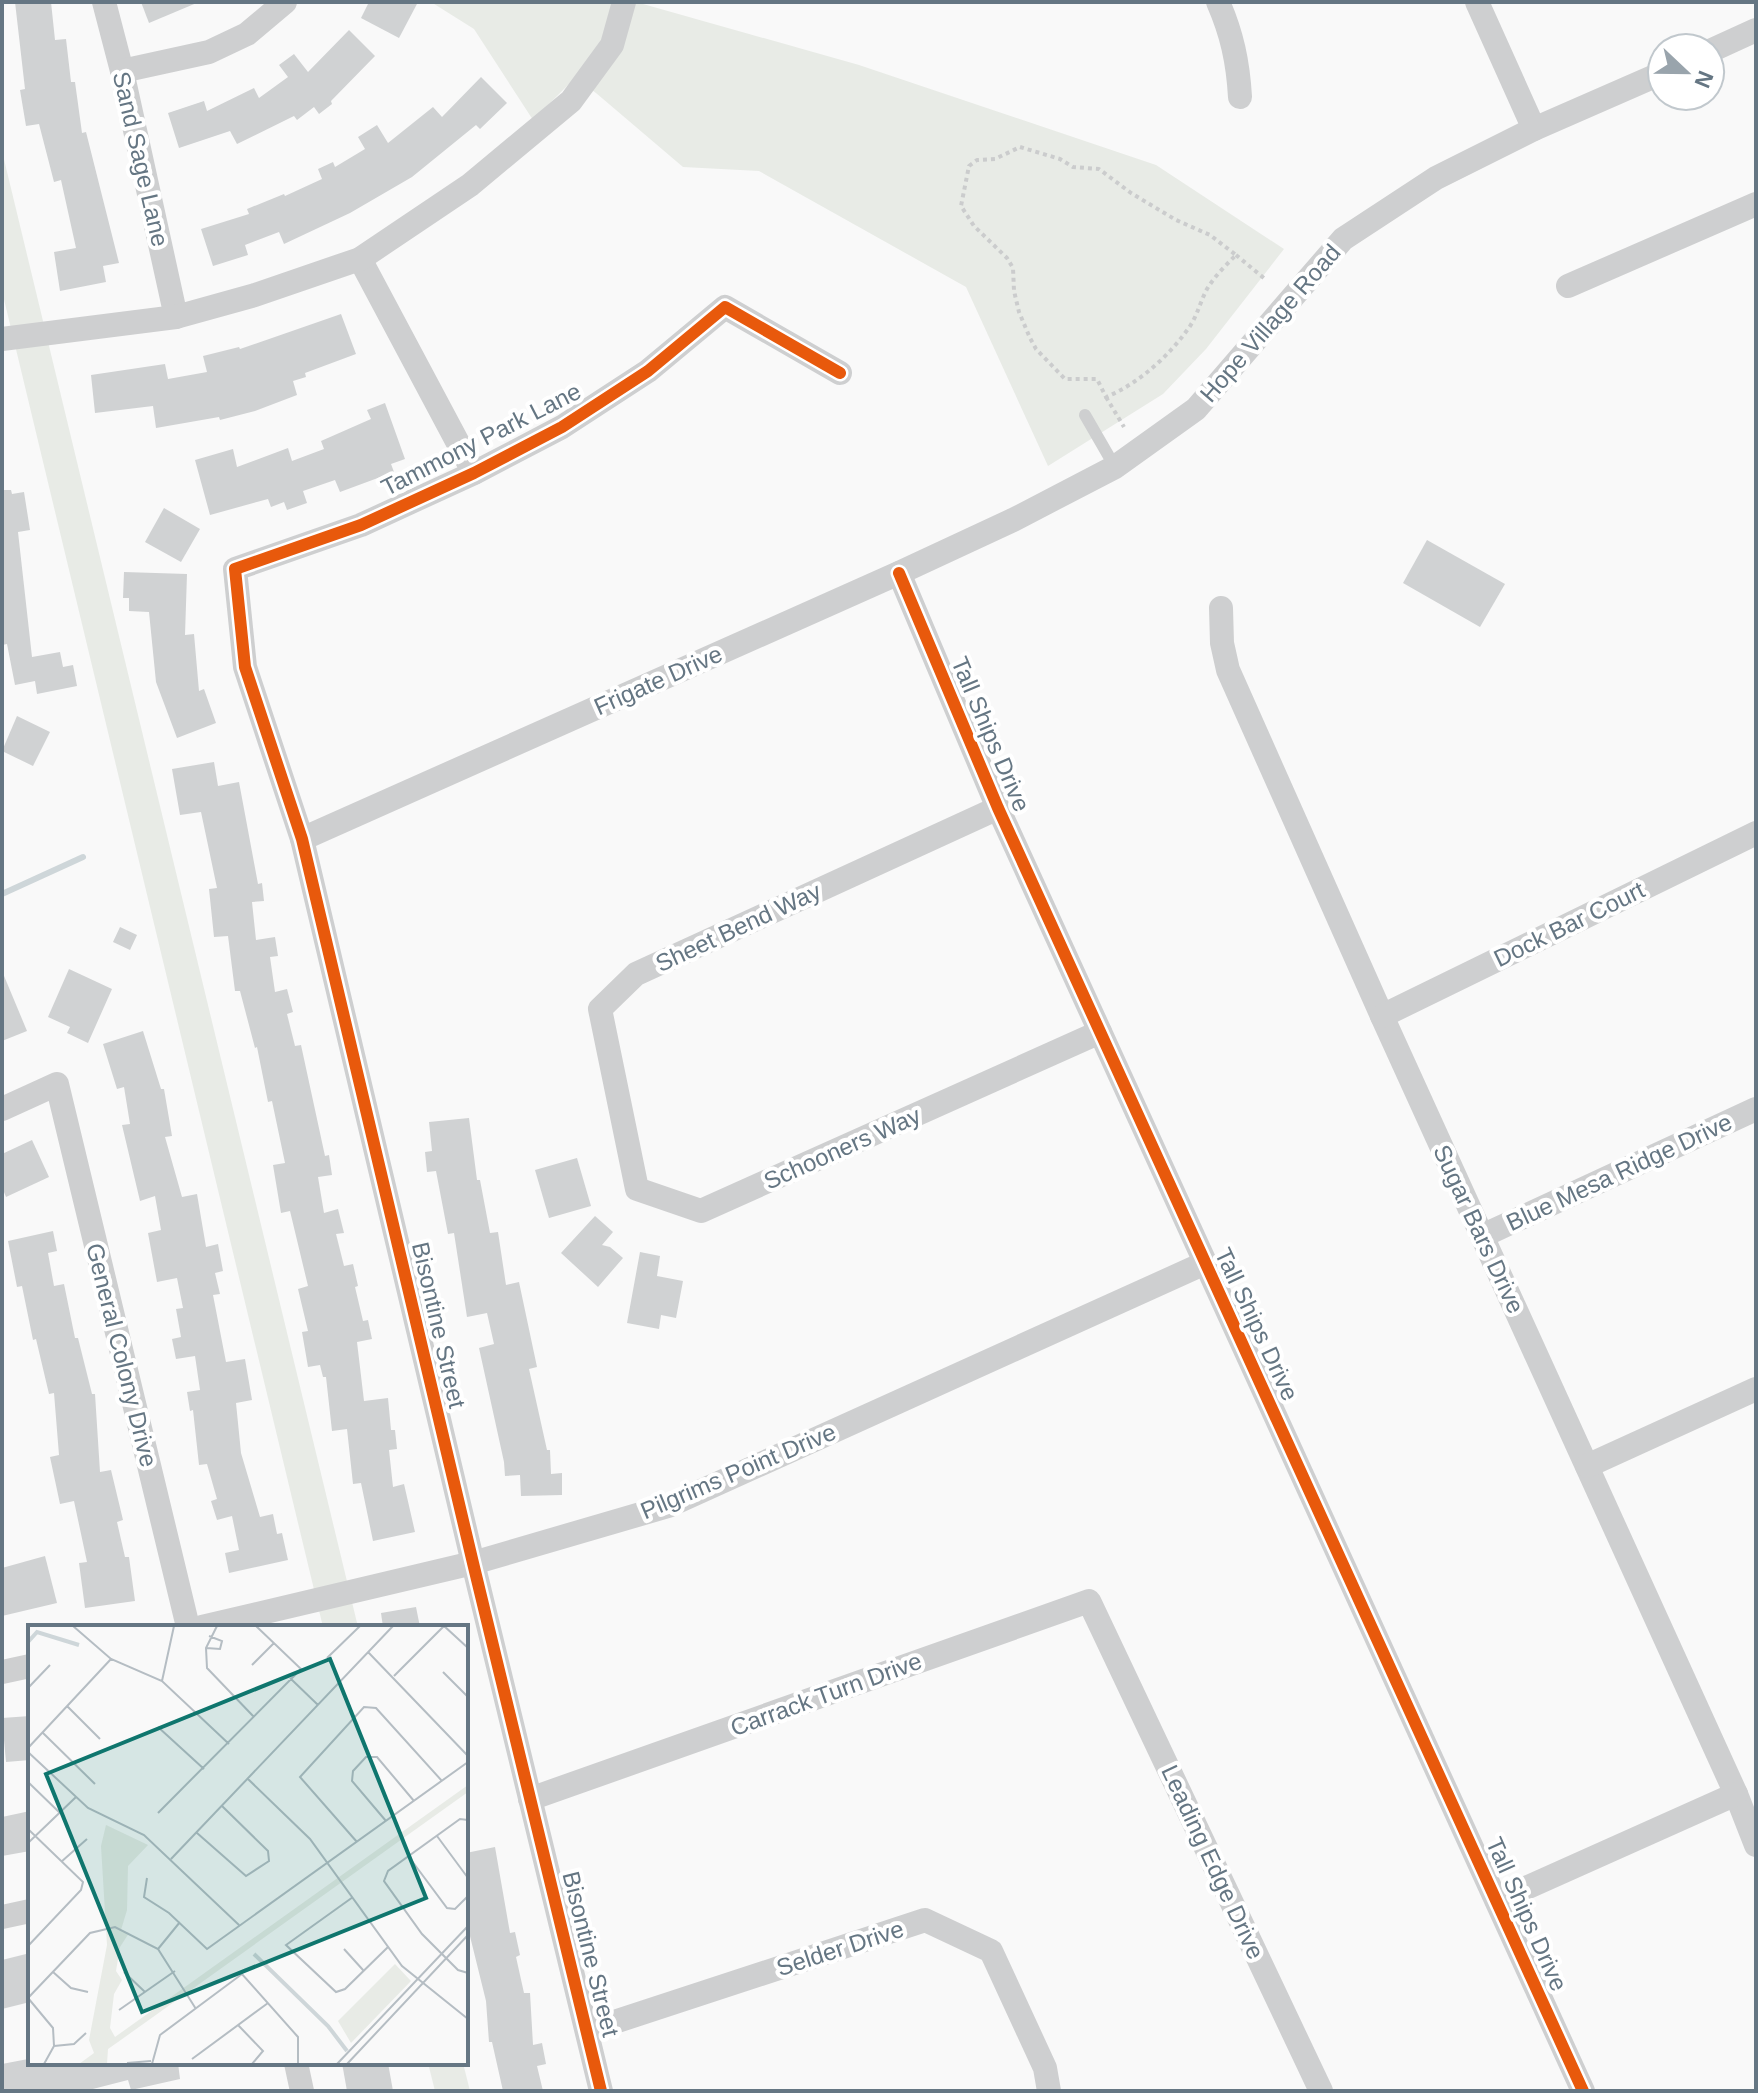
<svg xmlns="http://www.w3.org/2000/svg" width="1758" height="2093" viewBox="0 0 1758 2093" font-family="Helvetica,sans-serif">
	<rect width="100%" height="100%" fill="#f9f9f9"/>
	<!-- green -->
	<g fill="#e8ebe6">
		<path d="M431,2H636L859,65L1156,165L1284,249L1206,349L1163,394L1048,466L966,287L759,171L683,167L596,93L575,78L533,120L474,29Z"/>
		<path d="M2,151L358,1627H323L2,291Z"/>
		<path d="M428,2063H463L470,2091H435Z"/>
	</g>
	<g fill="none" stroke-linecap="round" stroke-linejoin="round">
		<!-- stream -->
		<path stroke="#ced6d9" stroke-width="6" d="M2,894L83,857"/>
	</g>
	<!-- building -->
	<g fill="#d0d2d3">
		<path d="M15,2H51L55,40L66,39L71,82H75L82,133L86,132L119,263L103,266L106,282L60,291L54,252L76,248L61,180L54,182L39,124L26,126L20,90L25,89Z"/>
		<path d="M141,2H199L149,23Z"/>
		<path d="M369,2H418L399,38L361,18Z"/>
		<path d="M349,30L375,56L331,101L332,104L319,114L314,107L297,120L294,116L237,144L230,131L179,148L168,113L204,101L207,111L254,88L259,98L288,77L279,65L294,54L308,72Z"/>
		<path d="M481,77L507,103L480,129L476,125L412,177L350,213L284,244L279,232L245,245L248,255L213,266L201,229L249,214L247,209L284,194L285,196L322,179L318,169L333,162L335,167L365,149L358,137L377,125L388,143L433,107L442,117Z"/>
		<path d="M341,314L356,354L305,373L306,377L293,381L297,395L255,411L220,420L219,417L156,428L153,406L95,413L91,375L165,364L168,379L207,372L203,356L239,347L240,349Z"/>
		<path d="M385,403L405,459L391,464L394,472L340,492L335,480L303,491L307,503L287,510L284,502L271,507L268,499L210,515L195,460L233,449L237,467L288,448L292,461L324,449L321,441L371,419L367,410Z"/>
		<path d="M2,490H11L12,494L24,492L30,530L18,532L32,657L60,652L63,667L73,665L77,686L37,694L35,681L15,685L7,644L2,645Z"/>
		<path d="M164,508L200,529L181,562L145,542Z"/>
		<path d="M1427,540L1505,584L1480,627L1403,583Z"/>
		<path d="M124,572L187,574L185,635L194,634L199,691L204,689L216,723L177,738L156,682L149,612L129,611V598H123Z"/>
		<path d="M17,716L50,732L33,766L2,751Z"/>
		<path d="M214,762L218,786L239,782L258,884L262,883L264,901L252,902L256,940L275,937L278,956L270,957L275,992L287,989L293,1012L287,1014L295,1046L301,1045L325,1156L329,1155L332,1175L318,1177L324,1213L338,1209L344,1233L336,1234L344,1266L353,1264L358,1286L355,1287L363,1321L368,1320L372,1339L357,1342L364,1401L388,1398L391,1430H395L397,1449L389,1450L393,1487L404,1484L415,1532L373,1541L361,1483L353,1484L347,1429L332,1431L326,1377H323L320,1365L308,1367L302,1332L308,1331L298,1289L308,1286L290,1211L281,1213L273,1165L285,1163L272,1101L268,1102L257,1047L255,1048L240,991H235L228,936L214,937L209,889L217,888L201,812L180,815L172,769Z"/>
		<path d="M120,927L137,935L130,950L113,942Z"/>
		<path d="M69,969L112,989L88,1043L67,1033L70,1027L48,1017Z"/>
		<path d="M2,971L27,1031L2,1041Z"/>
		<path d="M143,1031L161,1089H164L172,1136L165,1137L182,1197L197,1194L206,1247L218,1244L223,1271L215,1273L220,1294L213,1295L226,1362L245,1359L252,1400L236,1403L241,1453L260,1517L273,1514L277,1534L282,1533L288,1560L229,1573L225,1553L239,1550L232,1516L217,1520L211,1501L217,1499L207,1464L199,1465L193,1410L190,1411L187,1392L200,1390L195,1356L176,1359L172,1339L181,1337L176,1309L183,1308L177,1278L157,1282L148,1233L161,1230L155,1196L140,1201L122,1125L130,1124L124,1087L117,1089L103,1044Z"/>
		<path d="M469,1118L477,1180H480L490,1233L498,1232L506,1285L519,1282L537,1367L529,1369L547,1450H550L551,1474L562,1473V1495L521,1496L520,1475L505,1476L504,1462L479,1348L494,1344L487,1313L467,1317L454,1233L448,1234L436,1171L427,1172L425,1152L432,1151L429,1122Z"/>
		<path d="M32,1140L49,1177L6,1197L2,1187V1154Z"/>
		<path d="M577,1158L591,1206L549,1218L535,1170Z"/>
		<path d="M595,1216L613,1232L602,1245L610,1247L623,1258L598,1287L561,1253Z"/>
		<path d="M53,1231L57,1251L48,1253L54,1286L64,1284L75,1338H78L92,1394H95L100,1472L111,1470L123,1520L117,1522L125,1557H129L135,1601L85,1608L79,1563L87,1562L74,1501L60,1504L50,1457L59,1455L54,1393L49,1394L36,1339L33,1340L22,1286L17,1287L8,1241Z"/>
		<path d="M640,1252L660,1256L657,1276L683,1281L676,1318L661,1315L659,1329L627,1323Z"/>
		<path d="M45,1556L57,1603L2,1616V1568Z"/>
		<path d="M416,1607L420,1627H383L381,1613Z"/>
		<path d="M30,1716V1760L6,1762L2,1718Z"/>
		<path d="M30,1811V1851L2,1856V1817Z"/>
		<path d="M495,1847L510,1933L515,1932L520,1955L516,1957L524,1993H530L533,2045L542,2043L546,2064L537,2066L543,2091H503L492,2042H489L486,2001L466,1920V1853Z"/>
		<path d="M30,1953V2002L2,2009V1960Z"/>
		<path d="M28,2059L29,2065L178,2063L180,2079L131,2090L128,2080L85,2091H2V2064Z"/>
		<path d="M342,2063H388L393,2091H347Z"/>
	</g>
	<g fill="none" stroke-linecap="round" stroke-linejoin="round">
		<!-- path -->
		<g stroke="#cbcccd" stroke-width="4" stroke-dasharray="4 4" stroke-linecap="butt">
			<path d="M1020,147L1060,159L1073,167L1099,169L1131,193L1176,220L1210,235L1236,255C1226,265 1214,277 1207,289C1200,302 1197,317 1188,329C1168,357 1138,384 1106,397L1097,379H1065L1036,349L1030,338L1019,312L1014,291L1013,268L1007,258L974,226L961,206L969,166L977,160L995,159Z"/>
			<path d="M1236,255L1265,279"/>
			<path d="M1106,397L1124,427"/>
		</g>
		<!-- lane -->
		<path stroke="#cecfd0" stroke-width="12" d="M1085,415L1115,467"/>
		<!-- street -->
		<g stroke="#cecfd0" stroke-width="24">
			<path d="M104,2L122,71L176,317"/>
			<path d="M1218,2C1232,34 1238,62 1240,97"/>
			<path d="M1477,2L1534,129"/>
			<path d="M1710,51L1756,30"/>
			<path d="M122,71L209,52L247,34L285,2"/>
			<path d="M360,259L474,473"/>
			<path d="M1568,286L1756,204"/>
			<path d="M2,339L176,317L255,295L360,259L470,185L571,101L612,45L624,2"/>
			<path d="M899,573L998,808L1583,2091"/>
			<path d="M1221,608L1222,643L1228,670L1382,1016L1736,1794L1756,1845"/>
			<path d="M998,808L636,974L600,1009L637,1189L701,1211L1100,1032"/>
			<path d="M302,839L899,573L1013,520L1115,467L1196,409L1343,239L1436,178L1534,129L1662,73"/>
			<path d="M1382,1016L1756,833"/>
			<path d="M2,1109L57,1084L188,1627"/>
			<path d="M1482,1236L1756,1109"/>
			<path d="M1587,1466L1756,1389"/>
			<path d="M202,1627L473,1563L668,1506L1205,1263"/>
			<path d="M2,1672L30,1666"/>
			<path d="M530,1799L1089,1601L1321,2091"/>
			<path d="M1497,1901L1736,1794"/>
			<path d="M2,1917L30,1911"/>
			<path d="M587,2031L925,1920L991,1951L1045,2068L1049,2091"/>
			<path d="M296,2063L302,2091"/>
			<path d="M601,2091L473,1563L302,839L245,667L235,569L361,525L474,473L562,427L648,371L725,307L840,373"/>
		</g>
		<!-- cycleway casing -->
		<g stroke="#fff" stroke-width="17">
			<g id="cycleway">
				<path d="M899,573L998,808L1583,2091"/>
				<path d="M601,2091L473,1563L302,839L245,667L235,569L361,525L474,473L562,427L648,371L725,307L840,373"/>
			</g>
		</g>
		<!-- cycleway -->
		<use href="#cycleway" stroke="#e8590c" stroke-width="12"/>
	</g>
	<g text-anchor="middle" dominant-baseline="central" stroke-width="8" stroke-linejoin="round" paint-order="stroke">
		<!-- street labels -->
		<g font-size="24" fill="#657683" stroke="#fff">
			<text transform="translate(141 159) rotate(77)">Sand Sage Lane</text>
			<text transform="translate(1270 323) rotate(-49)">Hope Village Road</text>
			<text transform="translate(481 439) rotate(-27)">Tammony Park Lane</text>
			<text transform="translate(658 680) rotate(-24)">Frigate Drive</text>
			<text transform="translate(991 734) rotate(67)">Tall Ships Drive</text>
			<text transform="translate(1569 924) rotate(-26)">Dock Bar Court</text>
			<text transform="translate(738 927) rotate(-25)">Sheet Bend Way</text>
			<text transform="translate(842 1148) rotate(-24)">Schooners Way</text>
			<text transform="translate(1619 1172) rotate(-25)">Blue Mesa Ridge Drive</text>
			<text transform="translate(1479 1229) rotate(65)">Sugar Bars Drive</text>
			<text transform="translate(1257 1324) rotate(65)">Tall Ships Drive</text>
			<text transform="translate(439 1325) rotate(77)">Bisontine Street</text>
			<text transform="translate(122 1355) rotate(76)">General Colony Drive</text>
			<text transform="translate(738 1471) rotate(-23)">Pilgrims Point Drive</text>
			<text transform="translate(826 1694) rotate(-20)">Carrack Turn Drive</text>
			<text transform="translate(1213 1862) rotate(65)">Leading Edge Drive</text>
			<text transform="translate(1527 1914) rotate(66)">Tall Ships Drive</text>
			<text transform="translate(840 1948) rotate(-18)">Selder Drive</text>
			<text transform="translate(591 1954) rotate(76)">Bisontine Street</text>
		</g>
	</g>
	<!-- overview -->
	<g transform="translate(28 1625)">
		<rect width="440" height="440" fill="#f9f9f9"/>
		<path d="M440,160V167L90,417L80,424L79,439H51L66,428L61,415L79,320L73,221L78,200L120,220L100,241L99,285L93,305L101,308L92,322L88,346L94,355L86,369L82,403L87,412ZM367,339L383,356L323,418L310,396Z" fill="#e8ebe6"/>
		<path fill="none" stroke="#ced6d9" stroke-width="4" d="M0,17L9,7L51,20M226,329L300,401L319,426"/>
		<path fill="none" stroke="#b5bdc3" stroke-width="2" d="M45,1L83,34L134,56L201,119M189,1L178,23L179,43L226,92M178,23L192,24L194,16L181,11M340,27L440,131M299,33L332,1M224,40L246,18M415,47L440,72M366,51L416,1L440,23M262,53L290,80M134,56L146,1M0,63L22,40M39,81L72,114M130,102L176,144M15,108L67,159M0,123L83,34M0,127L60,183L116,210L211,300M220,154L282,214L374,341L440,394M0,157L32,188M130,188L273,44L228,1M440,195L432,194L360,246L356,256L394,309L430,345L440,348M358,196L324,156L325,146L338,132H349L386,176M0,204L55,257L53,265L0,321M169,208L218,251L241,236L240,226L194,181M409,211L440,253M329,217L272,152L336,82L348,83L414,156M0,218L48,172M381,232L419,283L427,284L440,271M143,234L365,1M33,237L59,214M119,253L116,272L141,288L179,324L440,137M325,272L258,320L308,367L317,364L360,322M130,324L152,297M316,324L335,345M25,347L43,363L60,367M96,347L117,367M0,373L62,308L87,302L130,324L168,384M0,373L25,403L26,421L16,439M91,385L147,346M210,400L235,426L224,439M26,421L46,419L58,408M164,434L240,378M99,438L123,436M124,439L132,410L214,349L270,412V439M309,439L440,301M319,439L440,310"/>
		<path fill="#0f766e" fill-opacity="0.15" stroke="#0f766e" stroke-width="4" d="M302,34L398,273L114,387L18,149Z"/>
		<rect width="440" height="440" fill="none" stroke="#657683" stroke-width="4"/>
	</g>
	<!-- border -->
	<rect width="1758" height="2093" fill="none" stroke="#657683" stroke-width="8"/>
	<!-- north arrow -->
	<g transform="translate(1686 72) rotate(112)"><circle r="38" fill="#ffffff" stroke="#c1c8cd" stroke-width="2"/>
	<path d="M0-6L14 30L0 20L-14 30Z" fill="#99a4ac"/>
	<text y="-12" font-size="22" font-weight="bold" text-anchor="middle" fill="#657683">N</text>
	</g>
</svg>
